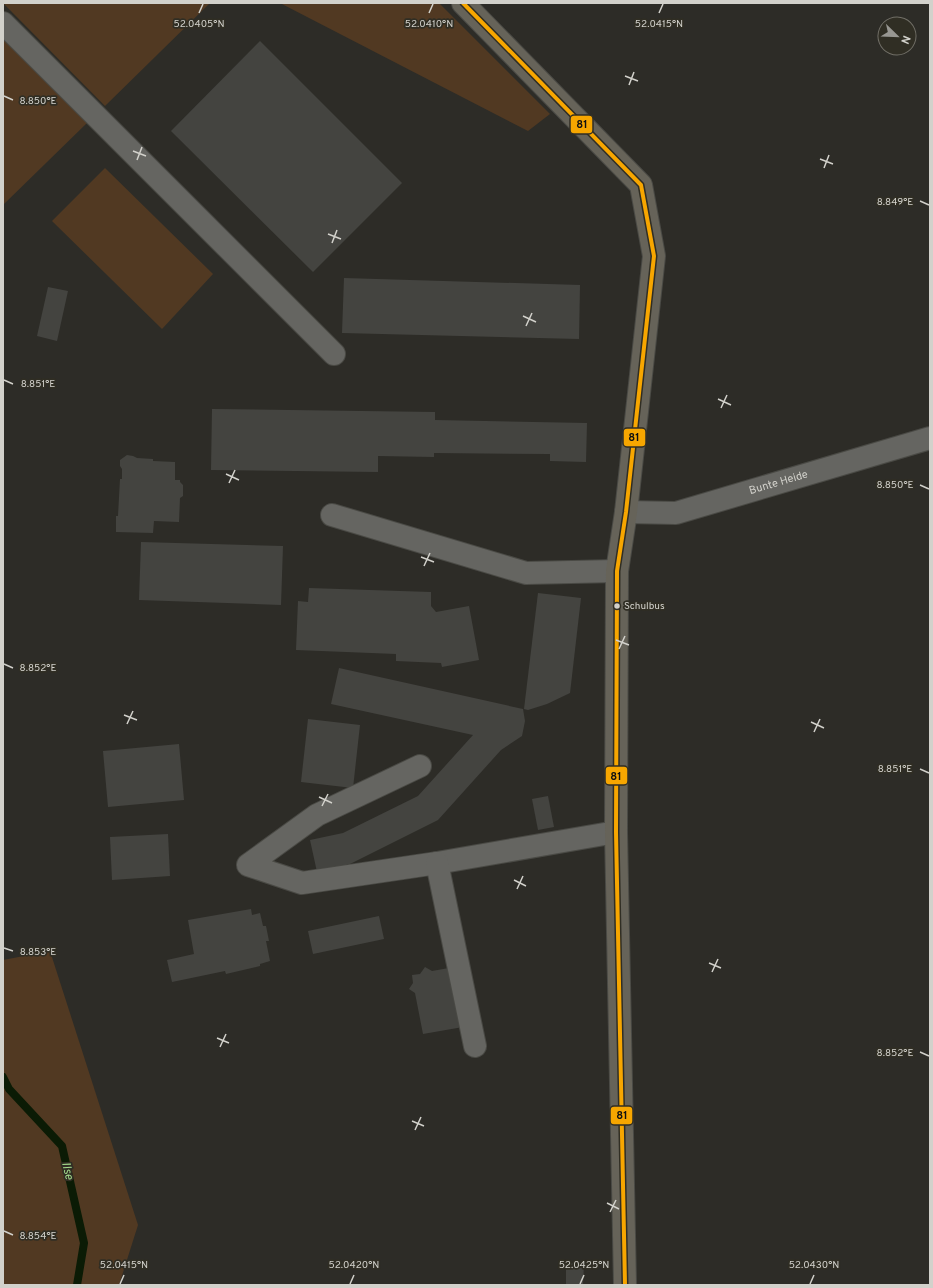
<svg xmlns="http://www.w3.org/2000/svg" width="933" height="1288" viewBox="0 0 933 1288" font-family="Overpass,sans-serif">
	<rect width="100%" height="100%" fill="#2d2c27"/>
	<!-- green -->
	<g fill="#513922">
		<path d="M3,3H210L105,106Z"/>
		<path d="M280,3H439L550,114L528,131Z"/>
		<path d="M3,37L88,122L3,205Z"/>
		<path d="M105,168L213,274L162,329L52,221Z"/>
		<path d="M50,951L138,1225L119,1285H3V960Z"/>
	</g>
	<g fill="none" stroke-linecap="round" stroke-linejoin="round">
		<!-- stream -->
		<path stroke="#0b1b05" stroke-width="8" d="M3,1077L9,1089L62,1146L84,1243L77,1285"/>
	</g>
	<!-- building -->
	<g fill="#444440">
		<path d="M260,41L402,183L313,272L171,131Z"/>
		<path d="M344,278L580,285L579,339L342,333Z"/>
		<path d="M48,287L68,291L57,341L37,336Z"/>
		<path d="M212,409L435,412V420L587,423L586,462L550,461V454L434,453V457L378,456V472L211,470Z"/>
		<path d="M127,455L133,456L137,458L153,459V461L175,462V480H180V482L183,485V496L180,498L179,522L154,521L153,533L116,532V516H118L120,479H122V469L120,466V460Z"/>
		<path d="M141,542L283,546L281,605L139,600Z"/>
		<path d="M309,588L431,592V606L436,612L469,606L479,660L442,667L441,663L396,661V654L296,650L298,601L308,602Z"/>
		<path d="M538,593L581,598L570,693L547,704L528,710L524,709Z"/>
		<path d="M339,668L523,709L525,721L522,736L501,750L438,820L350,864L317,872L310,840L343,833L418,796L473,735L331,704Z"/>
		<path d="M308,719L360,725L353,788L301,782Z"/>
		<path d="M179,744L184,800L108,807L103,751Z"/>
		<path d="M548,796L554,827L538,830L532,799Z"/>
		<path d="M168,834L170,876L112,880L110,837Z"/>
		<path d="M251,909L252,915L260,913L263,926H266L269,941H266L270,961L260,964V966L226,974L225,971L172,982L167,960L194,954L188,920Z"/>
		<path d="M379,916L384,939L313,954L308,931Z"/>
		<path d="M425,967L432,971L449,968L463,1027L423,1034L415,993L409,989L413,983L412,975L420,974Z"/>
		<path d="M566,1263H584L583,1285H566Z"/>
	</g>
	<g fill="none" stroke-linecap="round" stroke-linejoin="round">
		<!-- minor casing -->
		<g stroke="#4a4a45" stroke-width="24">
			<g id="minor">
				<path d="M3,23L334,354"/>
				<path id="s1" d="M626,512L676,513L930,438"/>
				<path d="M332,515L526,573L617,571"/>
				<path d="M420,766L317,815L248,865L302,883L437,863L616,832"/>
				<path d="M437,863L475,1046"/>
			</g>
		</g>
		<!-- major casing -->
		<g stroke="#4a4a45" stroke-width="24">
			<path id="major" d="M463,3L641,185L654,256L626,512L617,571L616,832L625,1285"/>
		</g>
		<!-- minor -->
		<use href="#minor" stroke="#656561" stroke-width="22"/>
		<!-- major -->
		<use href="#major" stroke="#666359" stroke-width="22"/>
		<!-- bus-1 casing -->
		<g stroke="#302e24" stroke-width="7">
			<path id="bus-1" d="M463,3L641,185L654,256L626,512L617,571L616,832L625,1285"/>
		</g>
		<!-- bus-1 -->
		<use href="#bus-1" stroke="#f7a600" stroke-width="4"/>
	</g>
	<!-- ticks -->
	<path fill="none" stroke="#d2d1cb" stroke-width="1.5" d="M199,13L203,4M429,13L433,4M659,13L663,4M625,76L638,81M629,85L634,72M4,96L13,100M133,151L146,156M820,159L833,164M137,160L142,147M824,168L829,155M920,201L929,205M328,234L341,239M332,243L337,230M523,316L536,322M526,326L532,313M4,380L13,384M718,399L731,405M721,408L727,395M226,474L239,480M229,483L235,470M920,485L929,489M421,557L434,562M424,566L430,553M616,640L629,645M619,649L625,636M4,664L13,668M124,715L137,720M811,722L824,728M127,724L133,711M814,732L820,719M920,769L929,773M319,797L332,803M322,806L328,794M514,880L526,886M517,889L523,876M4,948L13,951M709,963L721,968M712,972L718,959M217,1038L229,1043M220,1047L226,1034M920,1052L929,1056M412,1121L424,1126M415,1130L421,1117M607,1203L619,1209M610,1212L616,1200M4,1231L13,1235M120,1284L124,1275M350,1284L354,1275M580,1284L584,1275M810,1284L814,1275"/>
	<!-- markers -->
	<circle fill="#d2d1cb" stroke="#302e24" stroke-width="1.5" cx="617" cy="606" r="3.5"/>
	<g text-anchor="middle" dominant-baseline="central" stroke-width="3.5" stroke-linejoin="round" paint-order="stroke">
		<!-- bus labels -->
		<g font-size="10" fill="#d2d1cb" stroke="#302e24" text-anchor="start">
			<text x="624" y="606">Schulbus</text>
		</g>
		<!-- street labels -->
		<g font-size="11" fill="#d2d1cb" stroke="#302e24">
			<text stroke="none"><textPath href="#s1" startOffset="157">Bunte Heide</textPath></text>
		</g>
		<!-- water labels -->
		<g font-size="12" font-style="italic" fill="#a3d98b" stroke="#302e24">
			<text transform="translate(67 1171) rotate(77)">Ilse</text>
		</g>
	</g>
	<g font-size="10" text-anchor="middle" fill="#d2d1cb" stroke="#302e24" stroke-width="3.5" stroke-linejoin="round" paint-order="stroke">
		<text x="199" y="27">52.0405°N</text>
		<text x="429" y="27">52.0410°N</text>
		<text x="659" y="27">52.0415°N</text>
		<text x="38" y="104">8.850°E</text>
		<text x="895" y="205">8.849°E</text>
		<text x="38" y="387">8.851°E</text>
		<text x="895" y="488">8.850°E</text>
		<text x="38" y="671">8.852°E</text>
		<text x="895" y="772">8.851°E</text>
		<text x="38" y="955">8.853°E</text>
		<text x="895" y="1056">8.852°E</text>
		<text x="38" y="1239">8.854°E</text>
		<text x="124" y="1268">52.0415°N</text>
		<text x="354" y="1268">52.0420°N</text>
		<text x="584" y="1268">52.0425°N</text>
		<text x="814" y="1268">52.0430°N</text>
	</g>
	<g stroke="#302e24" stroke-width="1.5">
		<rect x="570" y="115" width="23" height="19" rx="4" fill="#f7a600"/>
		<rect x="623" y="428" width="23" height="19" rx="4" fill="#f7a600"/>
		<rect x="605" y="766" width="23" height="19" rx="4" fill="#f7a600"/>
		<rect x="610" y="1106" width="23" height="19" rx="4" fill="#f7a600"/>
	</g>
	<g font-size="11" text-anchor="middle" font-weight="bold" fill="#111">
		<text x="582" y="128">81</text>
		<text x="634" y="441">81</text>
		<text x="616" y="780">81</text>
		<text x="622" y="1119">81</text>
	</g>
	<!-- border -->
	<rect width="933" height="1288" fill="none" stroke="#d2d1cb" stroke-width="8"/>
	<!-- north arrow -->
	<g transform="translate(897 36) rotate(113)"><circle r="19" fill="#302e24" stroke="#716f67"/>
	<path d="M0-3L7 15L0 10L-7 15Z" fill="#989792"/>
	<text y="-6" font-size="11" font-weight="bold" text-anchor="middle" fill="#d2d1cb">N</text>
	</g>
</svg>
